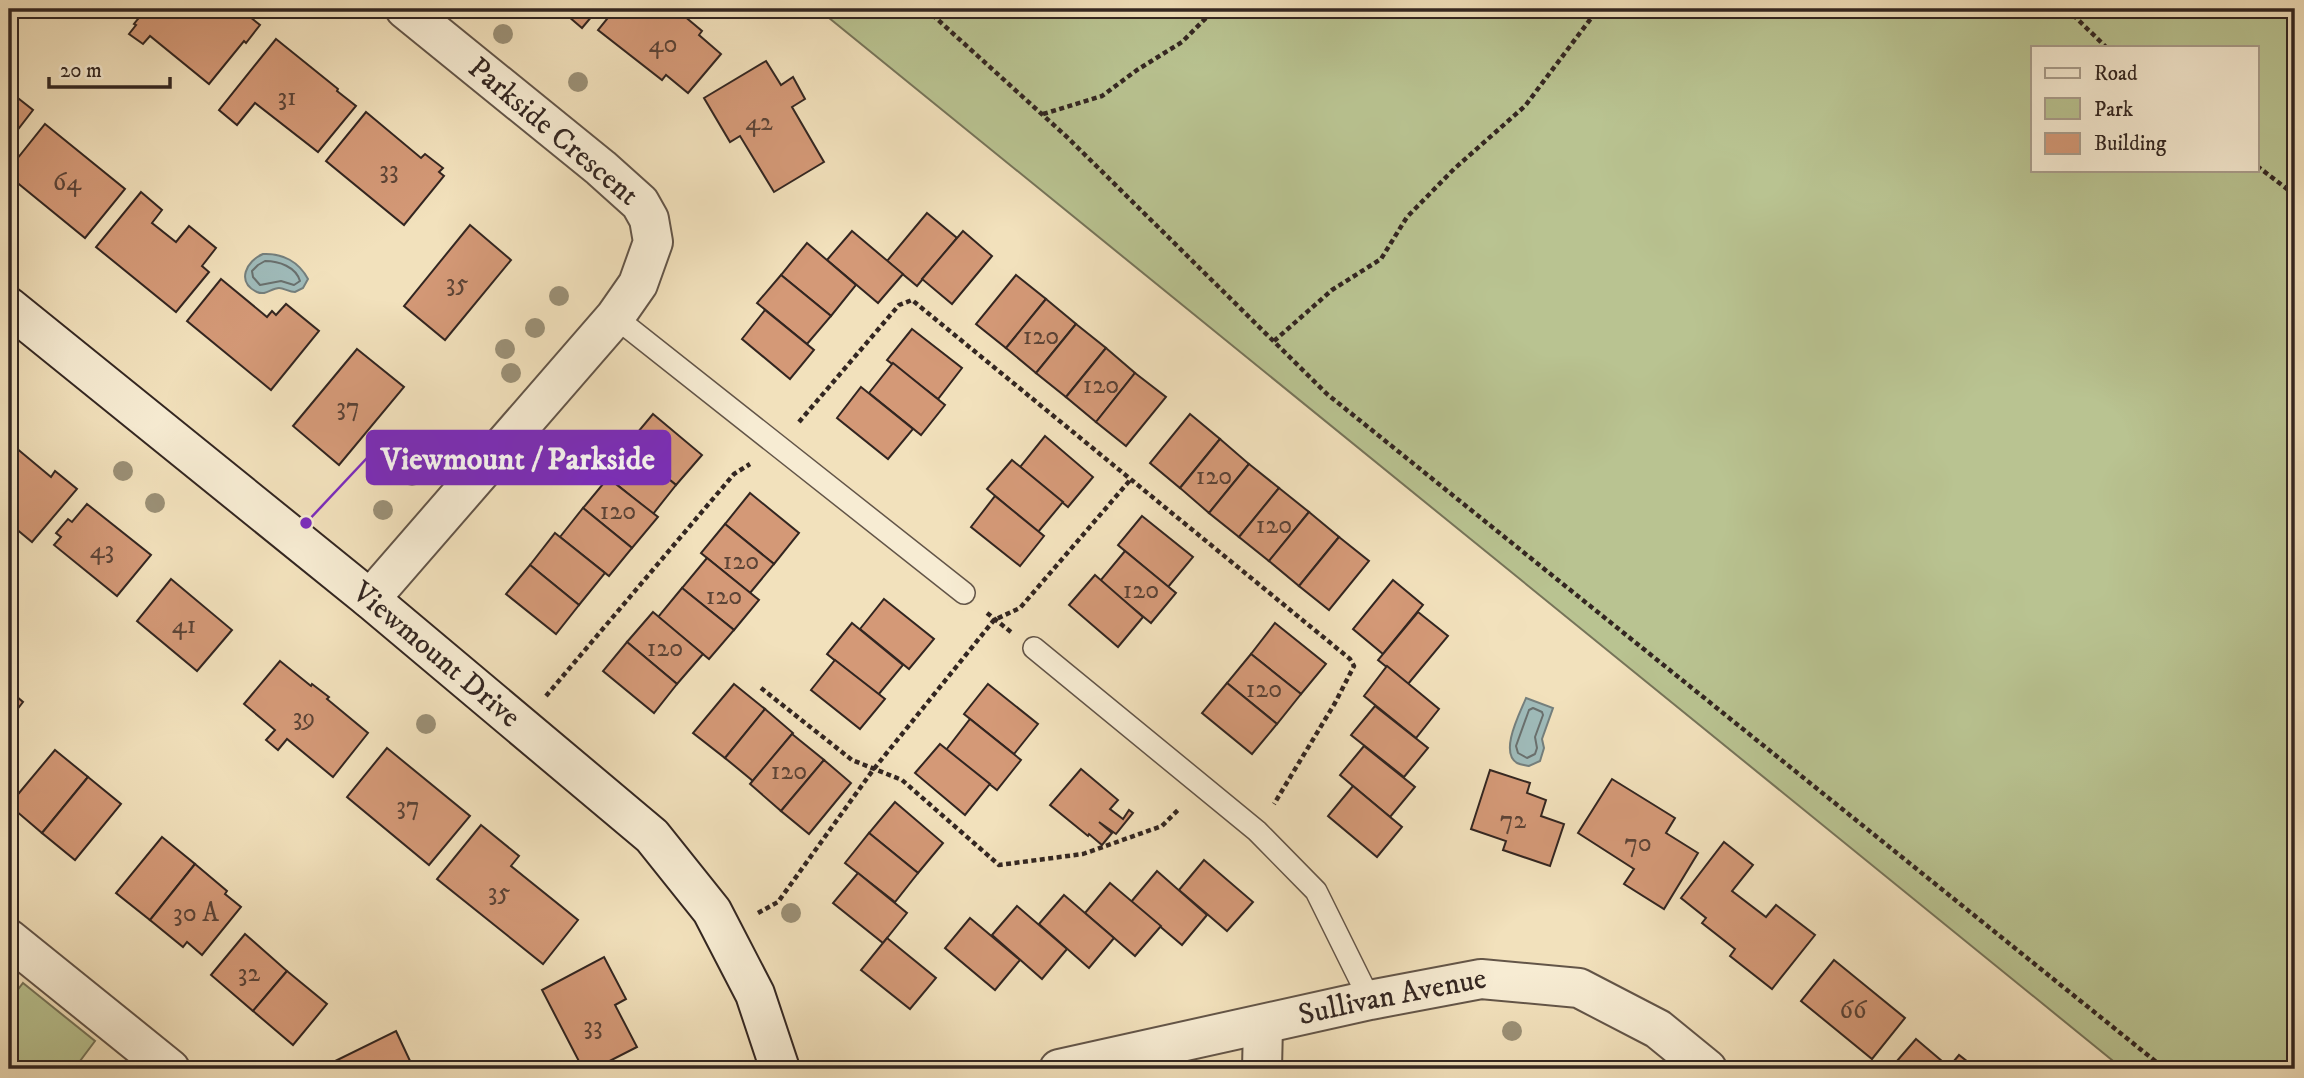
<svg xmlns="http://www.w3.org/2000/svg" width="2304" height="1078" viewBox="0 0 2304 1078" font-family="'IM FELL DW Pica',serif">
	<rect width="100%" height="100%" fill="#f2e1bc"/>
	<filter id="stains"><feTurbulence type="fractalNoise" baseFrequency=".00286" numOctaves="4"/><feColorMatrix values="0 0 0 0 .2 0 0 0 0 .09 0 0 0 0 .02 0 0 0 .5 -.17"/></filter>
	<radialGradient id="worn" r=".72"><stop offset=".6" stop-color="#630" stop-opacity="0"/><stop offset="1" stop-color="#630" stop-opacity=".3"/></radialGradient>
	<!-- green -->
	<g fill="#b9c391" stroke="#767459" stroke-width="2" fill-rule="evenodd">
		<path d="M818,9H2295V1069H2123ZM2033,47H2257V170H2033Z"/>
		<path d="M23,983L95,1041L74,1069H44L41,1067L39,1069H24L9,1057V1001Z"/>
	</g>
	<!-- water -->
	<g fill="#9fbbba" stroke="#747f7d" stroke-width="2">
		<path d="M263,254C283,253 299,262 308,279L303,288L295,292C289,292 284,288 279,288C271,288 266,296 257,292C236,282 246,261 263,254Z"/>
		<path d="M1526,698L1553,708L1542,739L1544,748L1540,761L1529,766C1525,765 1521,765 1517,763C1499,752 1520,713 1526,698Z"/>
	</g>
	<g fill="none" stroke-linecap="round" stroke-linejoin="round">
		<!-- shore -->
		<g stroke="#69706e" stroke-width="2">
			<path d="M265,261C279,261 296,267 300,281L294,285L281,281L260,285L253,277L252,271L258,265Z"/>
			<path d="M1533,708L1542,712L1543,715L1535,737L1537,748L1535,754L1527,758L1518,753L1516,746L1529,710Z"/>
		</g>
	</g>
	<!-- building -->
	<g fill="#d49977" stroke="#332621" stroke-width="2">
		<path d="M146,9H240L260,25L246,43L244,41L209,84L150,36L143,44L129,34L136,25L134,24Z"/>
		<path d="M564,9H598L582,28L562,11Z"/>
		<path d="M615,9H679L677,10L702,31L699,35L721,54L688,93L666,75L662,80L598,30Z"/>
		<path d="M276,39L338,89L337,91L356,106L318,152L255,103L237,125L219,110Z"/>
		<path d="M766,61L781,85L793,77L805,99L792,107L824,162L774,192L740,136L730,142L704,98Z"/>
		<path d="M9,91L33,110L9,141Z"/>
		<path d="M366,112L421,158L425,154L443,168L439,172L444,176L404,225L326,161Z"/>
		<path d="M45,124L125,189L85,238L9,176V169Z"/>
		<path d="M141,192L162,210L152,223L176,242L189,226L216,248L202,266L209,272L176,312L96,247Z"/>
		<path d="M927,213L957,238L917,286L887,261Z"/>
		<path d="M470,225L511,260L445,340L404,306Z"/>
		<path d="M852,231L903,274L878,303L827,260Z"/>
		<path d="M963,231L992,256L952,304L922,279Z"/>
		<path d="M807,243L856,285L831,316L781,275Z"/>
		<path d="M781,275L831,316L807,344L757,303Z"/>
		<path d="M1016,275L1046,299L1006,348L976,324Z"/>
		<path d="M221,279L267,317L272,311L276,315L286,304L319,331L271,390L187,321Z"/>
		<path d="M1046,299L1076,324L1036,373L1006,348Z"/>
		<path d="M765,310L814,350L790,379L742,339Z"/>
		<path d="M1076,324L1106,348L1066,397L1036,373Z"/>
		<path d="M912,329L962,368L938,399L887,360Z"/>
		<path d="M1106,348L1135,373L1096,422L1066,397Z"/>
		<path d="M357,349L404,387L339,465L293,426Z"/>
		<path d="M893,363L945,405L921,435L869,393Z"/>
		<path d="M1135,373L1166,397L1126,446L1096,422Z"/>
		<path d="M861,387L913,429L888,459L837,418Z"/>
		<path d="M653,414L702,455L676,485L627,445Z"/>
		<path d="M1190,414L1220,439L1180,488L1150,463Z"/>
		<path d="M1045,436L1093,477L1068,507L1020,467Z"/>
		<path d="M1220,439L1249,464L1209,513L1180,488Z"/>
		<path d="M9,442L51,477L55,471L77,489L32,542L9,523Z"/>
		<path d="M627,445L676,485L653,514L604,474Z"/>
		<path d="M1012,460L1063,502L1038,532L987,489Z"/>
		<path d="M1249,464L1279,488L1239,537L1209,513Z"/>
		<path d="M608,478L658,517L632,548L583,508Z"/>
		<path d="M1279,488L1309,512L1269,561L1239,537Z"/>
		<path d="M750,493L799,533L774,564L725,524Z"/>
		<path d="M995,496L1044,536L1020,566L971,527Z"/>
		<path d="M87,504L151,555L117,596L54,545L61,537L56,533L68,519L72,522Z"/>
		<path d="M583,508L632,548L609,576L560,537Z"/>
		<path d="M1309,512L1339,537L1299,586L1269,561Z"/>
		<path d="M1142,516L1193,557L1168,587L1118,545Z"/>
		<path d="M725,524L774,564L750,593L701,553Z"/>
		<path d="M555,533L605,573L579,605L530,565Z"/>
		<path d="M1339,537L1369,561L1329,610L1299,586Z"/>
		<path d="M1125,551L1176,593L1151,623L1100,581Z"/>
		<path d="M707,558L759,600L734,630L682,588Z"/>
		<path d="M530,565L579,605L556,634L506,594Z"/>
		<path d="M1095,575L1143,617L1118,647L1069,605Z"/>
		<path d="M171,579L232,630L197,671L137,621Z"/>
		<path d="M1393,580L1423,605L1383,654L1353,629Z"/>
		<path d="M682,588L734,630L709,659L658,617Z"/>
		<path d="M884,599L934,639L909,669L860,629Z"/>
		<path d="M653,612L703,654L677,684L627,642Z"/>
		<path d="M1418,612L1448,636L1408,684L1378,660Z"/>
		<path d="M852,623L903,665L878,695L827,654Z"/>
		<path d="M1275,623L1326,664L1301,694L1251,654Z"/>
		<path d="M627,642L677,684L654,713L603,671Z"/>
		<path d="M1251,654L1301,694L1277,724L1227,683Z"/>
		<path d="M835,660L885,699L860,729L811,690Z"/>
		<path d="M280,661L311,686L312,684L329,697L327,699L368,733L333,777L287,739L278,750L266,740L275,730L244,704Z"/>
		<path d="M1387,666L1439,709L1416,738L1364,696Z"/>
		<path d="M1227,683L1277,724L1252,754L1202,713Z"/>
		<path d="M734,684L765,709L725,758L693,733Z"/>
		<path d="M988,684L1038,724L1014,754L964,714Z"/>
		<path d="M9,690L23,702L9,720Z"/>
		<path d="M1375,706L1428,748L1404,777L1351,735Z"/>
		<path d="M765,709L793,733L753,781L725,758Z"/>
		<path d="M970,719L1021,760L997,790L946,750Z"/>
		<path d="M792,734L824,760L781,811L750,784Z"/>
		<path d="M940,744L990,784L965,815L915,773Z"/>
		<path d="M1364,746L1415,787L1390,817L1340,775Z"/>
		<path d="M387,748L470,816L429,865L347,797Z"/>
		<path d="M55,750L88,777L42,833L9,805Z"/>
		<path d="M824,760L851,783L809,834L781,811Z"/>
		<path d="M1081,769L1118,800L1110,809L1123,819L1129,810L1133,813L1116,834L1099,822L1112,833L1102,845L1089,834L1088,836L1050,805Z"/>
		<path d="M1490,770L1530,783L1527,793L1546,800L1541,816L1564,824L1550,866L1503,850L1506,841L1471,829Z"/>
		<path d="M88,777L121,804L75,860L42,833Z"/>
		<path d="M1612,779L1675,818L1666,833L1698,853L1664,909L1624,884L1634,869L1578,833Z"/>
		<path d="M1353,786L1402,827L1377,857L1328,816Z"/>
		<path d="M895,802L943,843L918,873L869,833Z"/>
		<path d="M481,825L519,856L511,866L578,920L543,964L437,879Z"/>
		<path d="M869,833L918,873L895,902L845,863Z"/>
		<path d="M162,837L195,864L150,920L116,893Z"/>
		<path d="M1724,842L1753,865L1732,891L1766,917L1776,905L1815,935L1772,989L1730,956L1735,949L1702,923L1706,918L1681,898Z"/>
		<path d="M1204,860L1253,902L1227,931L1179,890Z"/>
		<path d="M195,864L227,891L225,894L241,907L202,955L187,942L183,947L150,920Z"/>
		<path d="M1157,871L1207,915L1182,945L1131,902Z"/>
		<path d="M858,873L907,913L883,943L833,903Z"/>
		<path d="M1110,883L1161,926L1135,956L1085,913Z"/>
		<path d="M1064,895L1114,938L1089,968L1039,924Z"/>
		<path d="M1017,906L1067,949L1042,979L992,935Z"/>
		<path d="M970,918L1020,960L995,990L945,948Z"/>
		<path d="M245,934L287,971L253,1011L211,975Z"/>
		<path d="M887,938L936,978L910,1009L861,970Z"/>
		<path d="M604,957L626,999L615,1005L637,1047L594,1069H583L542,990Z"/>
		<path d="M1834,960L1905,1018L1872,1059L1801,1001Z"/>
		<path d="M287,971L327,1004L293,1045L253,1011Z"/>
		<path d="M396,1031L411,1063L398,1069H319Z"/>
		<path d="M1916,1039L1949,1067L1959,1055L1977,1069H1890Z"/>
		<path d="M9,1057L24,1069H9Z"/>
		<path d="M411,1063L414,1069H398Z"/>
	</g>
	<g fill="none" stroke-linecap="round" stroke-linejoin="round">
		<!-- lane casing -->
		<g stroke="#635548" stroke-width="24">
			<g id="lane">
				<path d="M615,317L964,593"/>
				<path d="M1034,648L1257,831L1316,891L1370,1000"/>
			</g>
		</g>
		<!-- street casing -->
		<g stroke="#635548" stroke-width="42">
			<g id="street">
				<path d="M370,599L615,317L638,284L653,242L649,219L640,203L601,168L405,9"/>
				<path d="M9,939L170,1069"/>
				<path id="s1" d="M1059,1069L1370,1000L1481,979L1579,988L1658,1029L1707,1069"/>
				<path d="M1262,1069L1263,1025"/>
			</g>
		</g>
		<!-- secondary casing -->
		<g stroke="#332621" stroke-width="42">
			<g id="secondary">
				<path id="s2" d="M9,307L370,599L652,836L712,911L755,994L780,1069"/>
			</g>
		</g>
		<!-- path -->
		<g stroke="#332621" stroke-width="4.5" stroke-dasharray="5 3.5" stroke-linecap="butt">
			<path d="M926,9L1067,137L1327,394L2165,1069"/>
			<path d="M2067,9L2106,47"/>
			<path d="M1043,114L1102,96L1137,70L1182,42L1215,9"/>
			<path d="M2257,166L2295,195"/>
			<path d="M1274,341L1332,290L1381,259L1407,217L1454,169L1525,106L1598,9"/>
			<path d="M799,422L899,305L912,300L1350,659L1354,666L1335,703L1274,804"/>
			<path d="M987,613L1011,632"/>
			<path d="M761,688L852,760L902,780L999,865L1083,854L1162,826L1180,808"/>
			<path d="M546,696L734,474L750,464"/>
			<path d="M758,913L778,902L873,770L994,620L1020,608L1131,479"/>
		</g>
		<!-- lane -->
		<use href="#lane" stroke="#f7ecd3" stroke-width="21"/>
		<!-- street -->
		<use href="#street" stroke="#f7ecd3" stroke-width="38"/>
		<!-- secondary -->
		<use href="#secondary" stroke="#f7ecd3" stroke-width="38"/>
	</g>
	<!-- trees -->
	<g fill="#9b9076">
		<circle cx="503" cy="34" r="10"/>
		<circle cx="578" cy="82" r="10"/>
		<circle cx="559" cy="296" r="10"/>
		<circle cx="535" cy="328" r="10"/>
		<circle cx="505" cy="349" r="10"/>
		<circle cx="511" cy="373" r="10"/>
		<circle cx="123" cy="471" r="10"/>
		<circle cx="412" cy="476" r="10"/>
		<circle cx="155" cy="503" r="10"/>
		<circle cx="383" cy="510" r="10"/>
		<circle cx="426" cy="724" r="10"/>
		<circle cx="791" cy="913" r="10"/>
		<circle cx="1512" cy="1031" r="10"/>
	</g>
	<g text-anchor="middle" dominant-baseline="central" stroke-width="7" stroke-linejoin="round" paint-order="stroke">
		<!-- number labels -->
		<g font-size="26" fill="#5b4336">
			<text x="663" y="44">40</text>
			<text x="287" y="97">31</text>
			<text x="759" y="122">42</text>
			<text x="389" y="170">33</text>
			<text x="67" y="182">64</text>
			<text x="457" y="283">35</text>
			<text x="1041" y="336">120</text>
			<text x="1101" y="385">120</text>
			<text x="348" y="407">37</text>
			<text x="1214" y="476">120</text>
			<text x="618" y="511">120</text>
			<text x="1274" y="525">120</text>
			<text x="102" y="550">43</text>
			<text x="741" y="561">120</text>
			<text x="1141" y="590">120</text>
			<text x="724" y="596">120</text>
			<text x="184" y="625">41</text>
			<text x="665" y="648">120</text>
			<text x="1264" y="689">120</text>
			<text x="304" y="717">39</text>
			<text x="789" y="771">120</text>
			<text x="408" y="806">37</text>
			<text x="1513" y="820">72</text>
			<text x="1638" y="843">70</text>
			<text x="499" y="892">35</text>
			<text x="196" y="913">30 A</text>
			<text x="249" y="973">32</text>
			<text x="1853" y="1010">66</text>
			<text x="593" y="1026">33</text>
		</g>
		<!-- street labels -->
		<g font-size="30" fill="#332621" stroke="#f7ecd3">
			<text transform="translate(553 132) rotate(40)">Parkside Crescent</text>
			<text stroke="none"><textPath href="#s2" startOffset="551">Viewmount Drive</textPath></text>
			<text stroke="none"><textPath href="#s1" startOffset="341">Sullivan Avenue</textPath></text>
		</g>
	</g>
	<!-- callouts -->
	<path fill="none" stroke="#7b2cbf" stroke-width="2.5" d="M306 523L367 458"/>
	<circle fill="#7b2cbf" stroke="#f7ecd3" stroke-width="2.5" cx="306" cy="523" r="7"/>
	<rect fill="#7b2cbf" stroke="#7b2cbf" stroke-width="2.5" x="367" y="431" width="303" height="53" rx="7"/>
	<g font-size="32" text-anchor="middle" font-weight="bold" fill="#fff">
		<text x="518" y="469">Viewmount / Parkside</text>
	</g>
	<!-- margin -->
	<rect width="2304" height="1078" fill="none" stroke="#f2e1bc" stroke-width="35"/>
	<rect x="10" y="10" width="2283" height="1057" fill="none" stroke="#332621" stroke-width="3.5"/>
	<rect x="18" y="18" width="2269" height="1043" fill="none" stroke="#332621" stroke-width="2"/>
	<!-- legend -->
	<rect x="2031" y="46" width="228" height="126" fill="#f7ecd3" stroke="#a99d8c" stroke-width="2"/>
	<rect x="2045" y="68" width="35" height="10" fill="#f7ecd3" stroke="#a99d8c" stroke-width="2"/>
	<text x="2094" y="80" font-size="21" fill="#332621">Road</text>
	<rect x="2045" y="98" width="35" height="21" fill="#b9c391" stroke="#a99d8c" stroke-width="2"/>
	<text x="2094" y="116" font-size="21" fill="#332621">Park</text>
	<rect x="2045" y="133" width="35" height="21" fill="#d49977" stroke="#a99d8c" stroke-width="2"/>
	<text x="2094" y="150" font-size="21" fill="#332621">Building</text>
	<!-- scale -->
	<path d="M49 77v10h121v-10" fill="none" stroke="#332621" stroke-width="3.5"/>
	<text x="60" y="77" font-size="21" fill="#332621" stroke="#f7ecd3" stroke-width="5" paint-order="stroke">20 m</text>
	<rect width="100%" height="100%" filter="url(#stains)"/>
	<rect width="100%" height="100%" fill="url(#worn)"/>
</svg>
